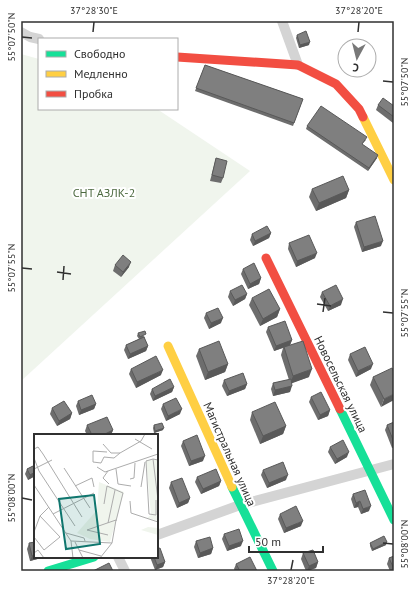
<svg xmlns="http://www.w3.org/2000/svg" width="415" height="592" viewBox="0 0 415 592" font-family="'PT Sans',sans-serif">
	<rect width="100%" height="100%" fill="#fff"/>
	<!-- green -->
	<path fill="#f0f5ed" d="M21,54L39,59V109H157L250,171L21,381Z"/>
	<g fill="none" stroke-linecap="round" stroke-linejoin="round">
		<!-- street -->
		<g stroke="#d4d4d4" stroke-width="10">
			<path d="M282,21L298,65"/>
			<path d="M21,32L30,37L39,39"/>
			<path d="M157,535L240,505L394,464"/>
			<path d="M118,557L125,571"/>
		</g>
		<!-- fast -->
		<g stroke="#16e098" stroke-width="9">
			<path d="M340,409L394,520"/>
			<path d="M232,487L273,571"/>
			<path d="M48,571L94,557"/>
		</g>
		<!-- slow -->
		<g stroke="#ffcf43" stroke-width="9">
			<path d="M363,117L394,180"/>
			<path d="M168,346L232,487"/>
		</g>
		<!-- jam -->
		<g stroke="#f24e42" stroke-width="9">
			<path d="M177,57L298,65L336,84L359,109L363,117"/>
			<path d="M266,258L340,409"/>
		</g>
	</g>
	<!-- wall -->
	<g fill="#6d6d6d">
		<path d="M297,35L309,45L299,48L296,38Z"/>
		<path d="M205,65L303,99L293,126L195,91Z"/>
		<path d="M378,105L394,106V122L393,123L376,110Z"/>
		<path d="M307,126L366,140L362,144L377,158L368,171L306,129Z"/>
		<path d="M216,158L223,178L221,183L210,181Z"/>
		<path d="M312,189L349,190L346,198L316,211L309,197Z"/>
		<path d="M356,222L381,246L362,252L354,227Z"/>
		<path d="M271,233L269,238L253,246L250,240L252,234Z"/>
		<path d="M289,243L315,258L296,267L288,249Z"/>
		<path d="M115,265L129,267L121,277L113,271Z"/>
		<path d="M243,269L261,278L259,284L248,289L241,274Z"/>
		<path d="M230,291L247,294L245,299L233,306L228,297Z"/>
		<path d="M322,292L341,305L328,311L320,297Z"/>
		<path d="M252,298L280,309L277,317L260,326L249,305Z"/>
		<path d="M206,313L221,323L209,329L204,318Z"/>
		<path d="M268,327L292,340L290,345L309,377L291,383L290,392L273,396L271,389L273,383L289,380L281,355L283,348L274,351L266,332Z"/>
		<path d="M138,333L145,337L144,338L148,346L146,351L128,359L124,350L126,345L139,339L137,336Z"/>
		<path d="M199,349L228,364L225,372L205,380L196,356Z"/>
		<path d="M350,354L371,369L356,377L348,360Z"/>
		<path d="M131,369L161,375L136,388L129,374Z"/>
		<path d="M394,372L381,407L370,385L373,377Z"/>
		<path d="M224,380L247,384L245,389L227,396L222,386Z"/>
		<path d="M174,387L172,392L153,401L150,394L152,389Z"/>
		<path d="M311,397L330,410L328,416L318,420L309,402Z"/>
		<path d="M78,401L96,404L94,409L79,415L76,406Z"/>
		<path d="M163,404L180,414L166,421L161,409Z"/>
		<path d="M52,408L72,413L70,419L57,426L50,414Z"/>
		<path d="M252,412L286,426L283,434L260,444L250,420Z"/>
		<path d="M394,422V447L392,448L385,430L387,425Z"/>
		<path d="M87,425L113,430L111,435H87L85,431Z"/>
		<path d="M154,425L163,430L154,433L153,428Z"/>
		<path d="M183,441L203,461L189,466L181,446Z"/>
		<path d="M330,447L347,457L335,464L328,452Z"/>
		<path d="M35,465V476L28,480L25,474L27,469Z"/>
		<path d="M263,470L286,480L267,488L261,475Z"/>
		<path d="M197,477L221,481L219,486L201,494L195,482Z"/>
		<path d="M171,482L190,498L188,503L177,508L169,488Z"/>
		<path d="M353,494L369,511L361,514L358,507L354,508L351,499Z"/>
		<path d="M280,514L301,526L284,533L278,519Z"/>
		<path d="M224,534L241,546L227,551L222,539Z"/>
		<path d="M196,541L213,548L211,554L198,558L194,547Z"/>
		<path d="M29,543L35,557H45L30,561L27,549Z"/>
		<path d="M370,543L386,545L372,551L370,546Z"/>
		<path d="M303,553L318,562L316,568L306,571L301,559Z"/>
		<path d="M394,556V571H390L387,564L389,558Z"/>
		<path d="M150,557H157L165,562L163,567L155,570Z"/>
		<path d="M236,564L257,571H235L234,569Z"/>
	</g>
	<!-- shaded-wall -->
	<g fill="#595959">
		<path d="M310,42L309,45L299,48L300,45Z"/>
		<path d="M378,155L377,158L368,171L369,168Z"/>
		<path d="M349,190L346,198L316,211L319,203Z"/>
		<path d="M271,233L269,238L253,246L255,241Z"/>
		<path d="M383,241L381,246L362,252L364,247Z"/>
		<path d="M317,253L315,258L296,267L297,261Z"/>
		<path d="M131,262L129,267L121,277L123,272Z"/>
		<path d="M261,278L259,284L248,289L250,284Z"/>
		<path d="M247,294L245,299L233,306L235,300Z"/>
		<path d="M343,299L341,305L328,311L330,306Z"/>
		<path d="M280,309L277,317L260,326L263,319Z"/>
		<path d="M223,318L221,323L209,329L211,323Z"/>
		<path d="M292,340L290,345L274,351L276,346Z"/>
		<path d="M148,346L146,351L128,359L130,354Z"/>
		<path d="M228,364L225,372L205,380L208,372Z"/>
		<path d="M373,364L371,369L356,377L358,371Z"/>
		<path d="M312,369L309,377L290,384L293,376Z"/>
		<path d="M163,370L161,375L136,388L137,382Z"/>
		<path d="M247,384L245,389L227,396L229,391Z"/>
		<path d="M292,386L290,392L273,396L275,390Z"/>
		<path d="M174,387L172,392L153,401L155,396Z"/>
		<path d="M394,394V400L381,407L384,399Z"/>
		<path d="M96,404L94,409L79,415L81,410Z"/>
		<path d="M182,409L180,414L166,421L168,416Z"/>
		<path d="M330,410L328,416L318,420L320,415Z"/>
		<path d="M72,413L70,419L57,426L59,421Z"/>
		<path d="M286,426L283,434L260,444L263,436Z"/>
		<path d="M164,428L163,430L154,433L155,431Z"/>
		<path d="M113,430L111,435H103Z"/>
		<path d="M394,442V447L392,448Z"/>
		<path d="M349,452L347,457L335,464L337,459Z"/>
		<path d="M205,456L203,461L189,466L191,461Z"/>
		<path d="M35,472V476L28,480L30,475Z"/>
		<path d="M288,475L286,480L267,488L269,483Z"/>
		<path d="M221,481L219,486L201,494L203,489Z"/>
		<path d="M190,498L188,503L177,508L179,503Z"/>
		<path d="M360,501L358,507L354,508L356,503Z"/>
		<path d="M371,506L369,511L361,514L363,509Z"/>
		<path d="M303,521L301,526L284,533L286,528Z"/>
		<path d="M243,541L241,546L227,551L229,546Z"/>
		<path d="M387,542L386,545L372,551L373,549Z"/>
		<path d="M213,548L211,554L198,558L200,553Z"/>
		<path d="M35,555V557H45L30,561L32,556Z"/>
		<path d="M165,562L163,567L155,570L157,565Z"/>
		<path d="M318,562L316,568L307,571L309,566Z"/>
	</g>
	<!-- building -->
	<g fill="#7f7f7f" stroke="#595959">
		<path d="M306,31L310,42L300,45L297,35Z"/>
		<path d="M205,65L303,99L294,123L196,88Z"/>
		<path d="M383,98L394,106V117L378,105Z"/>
		<path d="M321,106L367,137L362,144L378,155L369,168L307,126Z"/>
		<path d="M216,158L227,161L223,178L212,175Z"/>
		<path d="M343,176L349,190L319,203L312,189Z"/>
		<path d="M375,216L383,241L364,247L356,222Z"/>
		<path d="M267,226L271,233L255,241L252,234Z"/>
		<path d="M309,235L317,253L297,261L289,243Z"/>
		<path d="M123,255L131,262L123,272L115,265Z"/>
		<path d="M254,263L261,278L250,284L243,269Z"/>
		<path d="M242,285L247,294L235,300L230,291Z"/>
		<path d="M336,285L343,299L330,306L322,292Z"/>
		<path d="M269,289L280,309L263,319L252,298Z"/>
		<path d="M218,308L223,318L211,323L206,313Z"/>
		<path d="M285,321L292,340L276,346L268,327Z"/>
		<path d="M145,331L146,334L140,337L138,333Z"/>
		<path d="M144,337L148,346L130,354L126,345Z"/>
		<path d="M219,341L228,364L208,372L199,349Z"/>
		<path d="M303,341L312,369L293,376L284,347Z"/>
		<path d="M365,347L373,364L358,371L350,354Z"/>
		<path d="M156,356L163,370L137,382L131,369Z"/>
		<path d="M392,368L394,372V394L384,399L373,377Z"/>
		<path d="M243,373L247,384L229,391L224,380Z"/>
		<path d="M170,379L174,387L155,396L152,389Z"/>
		<path d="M291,379L292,386L275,390L273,383Z"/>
		<path d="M321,392L330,410L320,415L311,397Z"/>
		<path d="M92,395L96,404L81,410L78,401Z"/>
		<path d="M176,398L182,409L168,416L163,404Z"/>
		<path d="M64,401L72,413L59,421L52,408Z"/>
		<path d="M275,402L286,426L263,436L252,412Z"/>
		<path d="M107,417L113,430L103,435H92L87,425Z"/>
		<path d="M394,422V442L387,425Z"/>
		<path d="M162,423L164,428L155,431L154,425Z"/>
		<path d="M197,435L205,456L191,461L183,441Z"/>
		<path d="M343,440L349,452L337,459L330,447Z"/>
		<path d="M283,462L288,475L269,483L263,470Z"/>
		<path d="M35,465V472L30,475L27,469Z"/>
		<path d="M216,469L221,481L203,489L197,477Z"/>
		<path d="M182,478L190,498L179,503L171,482Z"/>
		<path d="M365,490L371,506L363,509L360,501L356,503L353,494Z"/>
		<path d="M296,506L303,521L286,528L280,514Z"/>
		<path d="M239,529L243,541L229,546L224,534Z"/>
		<path d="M384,536L387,542L373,549L370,543Z"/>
		<path d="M210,537L213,548L200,553L196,541Z"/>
		<path d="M35,542V555L32,556L29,543Z"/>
		<path d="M160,548L165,562L157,565L154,557H157V549Z"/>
		<path d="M313,550L318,562L309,566L303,553Z"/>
		<path d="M394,556V569L389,558Z"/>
		<path d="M250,557L257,571H240L236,564Z"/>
		<path d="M109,563L113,571H93Z"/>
	</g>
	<!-- ticks -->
	<path fill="none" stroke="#303030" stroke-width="1.5" d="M93,32L94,22M358,32L359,22M22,37L32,38M383,81L393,82M22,268L32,269M57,272L71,274M63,280L64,266M317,304L331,306M323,312L325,298M383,312L393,313M22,498L32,500M383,543L393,544M291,570L293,560"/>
	<g text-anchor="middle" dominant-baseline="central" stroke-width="4" stroke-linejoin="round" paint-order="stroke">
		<!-- park labels -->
		<g font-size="12" fill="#4c693f" stroke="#fff">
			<text x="104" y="192">СНТ АЗЛК-2</text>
		</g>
		<!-- street labels -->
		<g font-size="12" fill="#303030" stroke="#fff">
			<text transform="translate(341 384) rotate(64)">Новосельская улица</text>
			<text transform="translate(230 454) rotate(66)">Магистральная улица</text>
		</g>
	</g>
	<!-- overview -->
	<g transform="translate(34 434)">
		<rect width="124" height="124" fill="#fff"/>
		<path d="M112,26H124V87L113,84L117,81ZM65,48L90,58L76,108L56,105L43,99L63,76ZM114,93L124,94V101L107,96Z" fill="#f0f5ed"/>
		<path fill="none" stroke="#acacac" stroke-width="1" d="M101,5L118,15M69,10L77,19H86L107,7L111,0M0,15L4,13L9,20L48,83M73,18L59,17V28L67,29L70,23L80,24L86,19M0,24L5,37L41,92M119,25L112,27L115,80L122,81V66M124,26L119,25L124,66M63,33L71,38L124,20M30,34L56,74M0,35L18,26M82,35L84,50L97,52M74,37L69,44L75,50M96,45L100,44L101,29M0,51L37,107L78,109L82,86L53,96L74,101M41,52L58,44L60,53M107,53L111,28M96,67L97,79L124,88M70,70L73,52L89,59L82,87M19,80L60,59M74,89L81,56M0,98L6,82L15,73M32,99L50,104L51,107M0,103L10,116L26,103L6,82M37,107L39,124M41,108L49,124M45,116L67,122M0,119L4,116L10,124M66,124L78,109"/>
		<path fill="#0f766e" fill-opacity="0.15" stroke="#0f766e" stroke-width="2" d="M60,61L66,110L32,115L25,65Z"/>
		<rect width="124" height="124" fill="none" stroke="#303030" stroke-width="2"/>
	</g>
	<!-- border -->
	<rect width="415" height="592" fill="none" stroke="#ffffff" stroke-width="44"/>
	<!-- legend -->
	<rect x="38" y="38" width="140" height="72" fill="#ffffff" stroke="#acacac"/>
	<rect x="46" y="51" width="20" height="6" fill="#16e098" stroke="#acacac"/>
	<text x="74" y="58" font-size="12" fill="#303030">Свободно</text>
	<rect x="46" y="71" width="20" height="6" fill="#ffcf43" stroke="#acacac"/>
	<text x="74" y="78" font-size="12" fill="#303030">Медленно</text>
	<rect x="46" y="91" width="20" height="6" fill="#f24e42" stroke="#acacac"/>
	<text x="74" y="98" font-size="12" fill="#303030">Пробка</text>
	<!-- north arrow -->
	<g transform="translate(357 58) rotate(187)"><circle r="19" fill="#ffffff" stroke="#acacac"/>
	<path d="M0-3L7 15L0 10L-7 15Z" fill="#787878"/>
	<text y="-6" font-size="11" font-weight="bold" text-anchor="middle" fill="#303030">С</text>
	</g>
	<!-- scale -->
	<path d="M249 546v6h74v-6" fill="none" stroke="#303030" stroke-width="2"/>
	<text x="255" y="546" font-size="12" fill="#303030" stroke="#ffffff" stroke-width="3" paint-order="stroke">50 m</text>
	<rect x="22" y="22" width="371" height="548" fill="none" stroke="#303030" stroke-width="1.5"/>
	<g font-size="10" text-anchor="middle" fill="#303030">
		<text x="94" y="14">37°28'30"E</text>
		<text x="359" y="14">37°28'20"E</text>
		<text transform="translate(11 37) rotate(-90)" y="4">55°07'50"N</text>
		<text transform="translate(404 82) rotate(-90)" y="4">55°07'50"N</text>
		<text transform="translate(11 268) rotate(-90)" y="4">55°07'55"N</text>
		<text transform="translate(404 313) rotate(-90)" y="4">55°07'55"N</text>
		<text transform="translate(11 498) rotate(-90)" y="4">55°08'00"N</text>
		<text transform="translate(404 544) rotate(-90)" y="4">55°08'00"N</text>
		<text x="291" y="584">37°28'20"E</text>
	</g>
</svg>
